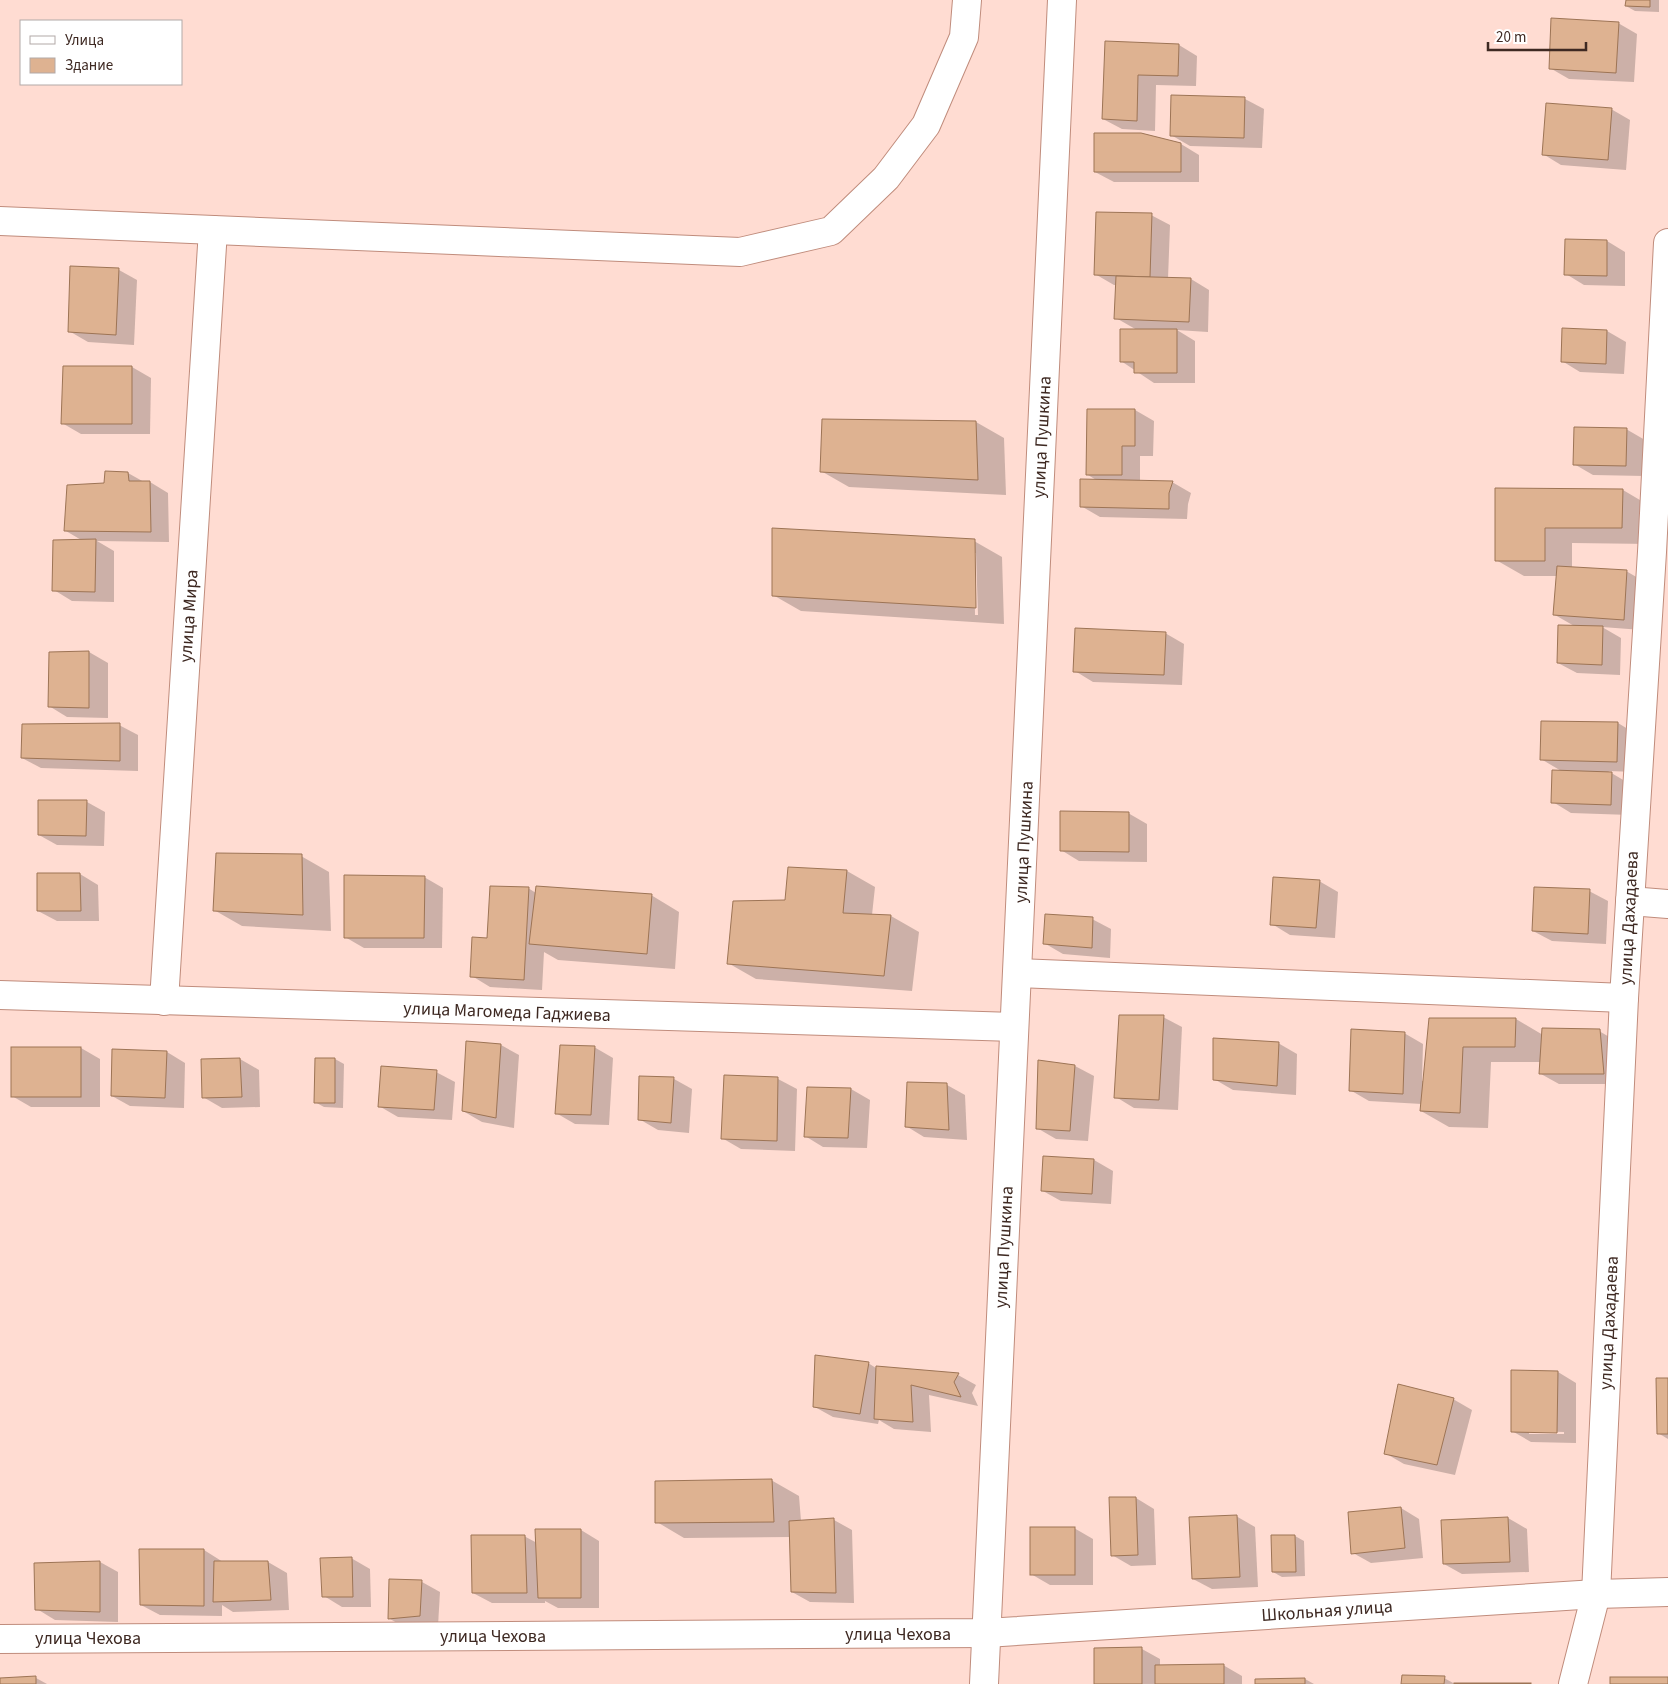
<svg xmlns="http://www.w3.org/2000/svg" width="1668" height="1684" viewBox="0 0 1668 1684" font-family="'Source Sans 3',sans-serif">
	<rect width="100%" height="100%" fill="#ffdcd2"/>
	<!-- shadow -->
	<g fill="#0003" fill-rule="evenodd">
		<path d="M1627,0H1659V12L1635,11L1626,6Z"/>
		<path d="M1618,23L1637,34L1634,82L1569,79L1550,68Z"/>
		<path d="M1106,43L1179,45L1197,56L1196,86L1156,85L1155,131L1122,129L1103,119Z"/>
		<path d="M1172,96L1245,99L1264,109L1262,148L1190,146L1171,135Z"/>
		<path d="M1611,109L1630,120L1626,170L1561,165L1543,154Z"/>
		<path d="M1181,144L1199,155V182H1114L1095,172Z"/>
		<path d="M1151,215L1170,225L1168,279H1191L1209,290L1208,332L1177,330L1195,341V383H1154L1121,361L1137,330L1116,318L1117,285H1114L1095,274Z"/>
		<path d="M1607,241L1625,252V286L1584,285L1566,274Z"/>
		<path d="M119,270L137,280L134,345L88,342L69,331Z"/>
		<path d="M1564,329L1607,331L1626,342L1624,374L1580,372L1562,361Z"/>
		<path d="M132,367L151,378L150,434H81L62,423Z"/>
		<path d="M1135,410L1154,421L1153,456H1140V481L1172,482L1191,493L1188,504L1187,519L1100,517L1081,506L1098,481L1088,475Z"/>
		<path d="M823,420L976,422L1004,438L1006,495L849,487L821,471Z"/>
		<path d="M1626,429L1645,440L1644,476L1593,475L1574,464Z"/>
		<path d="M128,473L144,482H150L168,493L169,542L97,541L114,551V602L72,601L54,590L83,541L66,531L105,485Z"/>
		<path d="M1496,489L1623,490L1650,506V544L1572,543V568L1626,571L1645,582L1642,630L1602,627L1621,638L1620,675L1577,673L1558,663L1576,627L1555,615L1557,576H1524L1496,560Z"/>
		<path d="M974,541L1002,557L1004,624L801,611L773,595ZM974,553H976L978,615H975Z"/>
		<path d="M1165,633L1184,644L1182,685L1093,682L1075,671Z"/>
		<path d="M89,652L108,663V718L67,717L49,706Z"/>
		<path d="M1618,723L1636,734V772L1608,771L1630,784V815L1571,813L1553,802L1563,772L1541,759Z"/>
		<path d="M119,725L138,735V771L41,768L22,758Z"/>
		<path d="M87,802L105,812L104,846L57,845L39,835Z"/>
		<path d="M1128,813L1147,824V862L1079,861L1061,850Z"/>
		<path d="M301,856L329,872L331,931L242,926L214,910Z"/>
		<path d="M789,868L847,871L875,887L872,915L891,916L919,932L912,991L756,979L728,963L786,901Z"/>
		<path d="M80,874L98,885L99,921H57L38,911Z"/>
		<path d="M424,877L443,888L442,948H364L345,937Z"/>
		<path d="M1319,881L1338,892L1335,938L1290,935L1272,924Z"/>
		<path d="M528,888L536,893L651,895L679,912L675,969L558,960L544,952L542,990L490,987L472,976L488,939Z"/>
		<path d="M1589,891L1608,901L1606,944L1552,941L1533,931Z"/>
		<path d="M1092,919L1111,929L1110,958L1063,954L1044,943Z"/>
		<path d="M1163,1017L1182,1027L1178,1110L1134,1108L1116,1097Z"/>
		<path d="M1430,1019H1516L1543,1035L1599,1031L1618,1042L1622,1084H1559L1541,1074V1062H1491L1488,1128L1449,1127L1421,1111L1422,1104L1369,1101L1350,1090L1404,1033L1423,1044L1422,1081H1424Z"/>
		<path d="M1278,1043L1297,1054L1296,1095L1233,1090L1214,1079Z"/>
		<path d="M501,1045L519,1055L514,1128L482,1122L463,1111Z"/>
		<path d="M594,1047L613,1058L609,1125L575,1124L556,1113Z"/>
		<path d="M12,1048H81L100,1059V1107H31L12,1096Z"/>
		<path d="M167,1052L185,1063L184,1108L130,1106L112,1096Z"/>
		<path d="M240,1059L259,1070L260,1107L222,1108L203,1097L202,1060Z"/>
		<path d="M316,1059H335L344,1064L343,1108L324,1107L315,1102Z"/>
		<path d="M1039,1062L1075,1066L1094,1076L1088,1141L1056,1139L1037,1128Z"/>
		<path d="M436,1072L455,1082L452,1120L398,1117L379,1106Z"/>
		<path d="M725,1077L778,1079L797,1089L795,1151L741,1149L722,1138Z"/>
		<path d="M640,1078L674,1079L692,1089L689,1133L658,1130L639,1119Z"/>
		<path d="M947,1085L965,1095L967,1140L924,1137L906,1126Z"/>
		<path d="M808,1088L851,1089L870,1100L867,1148L823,1147L805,1136Z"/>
		<path d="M1044,1158L1094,1160L1113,1171L1111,1204L1061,1201L1043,1191Z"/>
		<path d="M868,1363L876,1368L958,1375L976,1385L972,1393L978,1406L929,1395L931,1432L894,1429L879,1420L878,1424L833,1417L815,1407Z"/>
		<path d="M1558,1372L1576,1383V1443L1531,1442L1512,1431ZM1529,1431L1564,1432V1434H1529Z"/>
		<path d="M1668,1379V1439L1658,1433Z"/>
		<path d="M1453,1399L1472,1410L1455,1475L1404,1464L1385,1453Z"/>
		<path d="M771,1480L799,1496L801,1521L834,1520L852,1530L854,1603L810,1602L792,1592L791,1537L684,1538L657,1522Z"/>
		<path d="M1136,1498L1154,1509L1156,1565L1131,1566L1112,1555Z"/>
		<path d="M1401,1508L1419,1519L1423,1558L1371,1563L1353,1553Z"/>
		<path d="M1236,1516L1255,1527L1258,1587L1212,1589L1193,1579Z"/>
		<path d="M1508,1518L1527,1529L1529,1572L1462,1574L1444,1564L1442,1521Z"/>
		<path d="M1074,1528L1093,1539V1585H1050L1031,1574Z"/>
		<path d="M581,1530L599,1541V1608H558L545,1601V1603H492L473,1593L524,1536L537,1543Z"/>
		<path d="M1273,1536H1295L1304,1541L1305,1576L1282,1577L1273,1572Z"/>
		<path d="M140,1550H204L223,1562H268L287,1573L289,1610L233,1612L222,1605V1616L160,1615L141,1605Z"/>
		<path d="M351,1558L370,1569L371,1607H342L324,1596Z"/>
		<path d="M100,1562L118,1572V1622L55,1620L37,1609Z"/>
		<path d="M422,1582L440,1592L438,1626L408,1629L390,1619Z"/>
		<path d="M1142,1649L1160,1659V1666L1223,1665L1242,1676V1684H1095Z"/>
		<path d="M36,1678L47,1684H0V1679Z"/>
		<path d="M1444,1678L1455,1684H1402Z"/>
		<path d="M1305,1679L1314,1684H1257Z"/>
	</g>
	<!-- building -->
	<g fill="#deb291" stroke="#9d7455">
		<path d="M1626,0H1650V7L1625,6Z"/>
		<path d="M1551,18L1619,22L1616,73L1549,69Z"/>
		<path d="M1105,41L1179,44L1178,76L1138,75L1137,121L1102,119Z"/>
		<path d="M1171,95L1245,97L1244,138L1170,136Z"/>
		<path d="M1546,103L1612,108L1608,160L1542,155Z"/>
		<path d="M1094,133H1141L1181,143V172H1094Z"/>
		<path d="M1096,212L1152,213L1150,277L1094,275Z"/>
		<path d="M1565,239L1607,240V276L1564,275Z"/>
		<path d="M70,266L119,268L116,335L68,332Z"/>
		<path d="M1116,276L1191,278L1189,322L1114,319Z"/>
		<path d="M1562,328L1607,330L1606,364L1561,362Z"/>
		<path d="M1120,329H1177V373H1134V362H1120Z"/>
		<path d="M63,366H132V424H61Z"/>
		<path d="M1087,409H1135V446H1122V475H1086Z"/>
		<path d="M822,419L976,421L978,480L820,472Z"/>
		<path d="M1574,427L1627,428L1626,466L1573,465Z"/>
		<path d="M105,471L128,472L129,481H150L151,532L64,531L67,485L104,483Z"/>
		<path d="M1080,479L1173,481L1169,493V509L1080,507Z"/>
		<path d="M1495,488L1623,489L1622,528H1545V561H1495Z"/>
		<path d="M772,528L975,539L976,608L772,596Z"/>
		<path d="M96,539L95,592L52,591L53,540Z"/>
		<path d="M1557,566L1627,570L1624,620L1553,615Z"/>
		<path d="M1558,625L1603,626L1602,665L1557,663Z"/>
		<path d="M1075,628L1166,632L1164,675L1073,672Z"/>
		<path d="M89,651V708L48,707L49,652Z"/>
		<path d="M1541,721L1618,722L1617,762L1540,760Z"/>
		<path d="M120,723V761L21,758L22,724Z"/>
		<path d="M1552,770L1612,772L1611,805L1551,803Z"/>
		<path d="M38,800H87L86,836L38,835Z"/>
		<path d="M1060,811L1129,812V852L1060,851Z"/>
		<path d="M216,853L302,854L303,915L213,911Z"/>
		<path d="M788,867L847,870L843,913L891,915L884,976L727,964L733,901L785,900Z"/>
		<path d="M37,873H80L81,911H37Z"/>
		<path d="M344,875L425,876L424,938H344Z"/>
		<path d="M1273,877L1320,880L1316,928L1270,925Z"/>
		<path d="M490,886L529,887L524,980L470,977L472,937L487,938Z"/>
		<path d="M536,886L652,894L647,954L529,944Z"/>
		<path d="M1534,887L1590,889L1588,934L1532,931Z"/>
		<path d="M1045,914L1093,917L1092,948L1043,944Z"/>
		<path d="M1119,1015H1164L1159,1100L1114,1098Z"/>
		<path d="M1429,1018H1516L1515,1047H1463L1460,1113L1420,1111Z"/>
		<path d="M1542,1028L1600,1029L1604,1074H1539Z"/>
		<path d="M1351,1029L1405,1032L1403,1094L1349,1091Z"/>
		<path d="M1213,1038L1279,1042L1277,1086L1213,1080Z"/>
		<path d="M466,1041L501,1044L496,1118L462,1111Z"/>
		<path d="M560,1045L595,1046L591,1115L555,1114Z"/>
		<rect x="11" y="1047" width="70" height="50"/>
		<path d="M112,1049L167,1051L165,1098L111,1096Z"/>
		<path d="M240,1058L242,1097L202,1098L201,1059Z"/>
		<path d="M315,1058H335V1103H314Z"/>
		<path d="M1038,1060L1075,1065L1070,1131L1036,1129Z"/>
		<path d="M381,1066L437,1070L434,1110L378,1107Z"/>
		<path d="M724,1075L778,1077L777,1141L721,1139Z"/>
		<path d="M639,1076L674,1077L671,1123L638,1120Z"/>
		<path d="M907,1082L947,1083L949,1130L905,1127Z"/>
		<path d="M807,1087L851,1088L848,1138L804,1137Z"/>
		<path d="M1043,1156L1094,1159L1092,1194L1041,1191Z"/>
		<path d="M815,1355L869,1362L860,1414L813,1407Z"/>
		<path d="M876,1366L959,1373L954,1382L961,1397L911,1385L913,1422L874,1419Z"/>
		<path d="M1511,1370L1558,1371L1557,1433L1511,1432Z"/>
		<path d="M1656,1378H1668V1434H1657Z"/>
		<path d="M1398,1384L1454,1398L1437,1465L1384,1454Z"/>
		<path d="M772,1479L774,1522L655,1523V1481Z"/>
		<path d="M1109,1497H1136L1138,1555L1111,1556Z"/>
		<path d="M1401,1507L1405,1548L1351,1554L1348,1512Z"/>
		<path d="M1237,1515L1240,1577L1192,1579L1189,1517Z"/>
		<path d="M1508,1517L1510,1562L1443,1564L1441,1520Z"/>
		<path d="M834,1518L836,1593L791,1592L789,1521Z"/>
		<rect x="1030" y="1527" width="45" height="48"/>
		<path d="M535,1529H581V1598H538Z"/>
		<path d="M471,1535H525L527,1593H472Z"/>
		<path d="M1271,1535H1295L1296,1572H1272Z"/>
		<path d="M139,1549H204V1606L140,1605Z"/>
		<path d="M352,1557L353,1597H322L320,1558Z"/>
		<path d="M100,1561V1612L35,1610L34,1563Z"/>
		<path d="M214,1561H268L271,1600L213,1602Z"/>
		<path d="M389,1579L422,1580L420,1616L388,1619Z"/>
		<path d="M1142,1647V1684H1094V1648Z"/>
		<path d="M1224,1664V1684H1155V1665Z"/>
		<path d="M1402,1675L1445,1676L1444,1684H1401Z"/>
		<path d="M36,1676V1684H0V1678Z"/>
		<rect x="1610" y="1677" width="58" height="7"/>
		<path d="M1305,1678V1684H1255V1679Z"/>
		<rect x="1454" y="1683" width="77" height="1"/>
	</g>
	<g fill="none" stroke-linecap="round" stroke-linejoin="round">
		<!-- minor casing -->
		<g stroke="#c08c7c" stroke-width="30">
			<g id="minor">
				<path d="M0,221L740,252L831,231L886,178L926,125L964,37L967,0"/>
				<path d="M1630,901L1668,904"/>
				<path d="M1018,973L1624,998"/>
				<path d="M0,995L1014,1027"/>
				<path d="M164,1001L213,230"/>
				<path d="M0,1639L986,1633L1596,1594L1668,1592"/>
				<path d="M984,1684L1062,0"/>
				<path d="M1573,1684L1596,1594L1624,998L1652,552L1668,243"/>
			</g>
		</g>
		<!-- minor -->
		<use href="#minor" stroke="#fff" stroke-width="28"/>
	</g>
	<g text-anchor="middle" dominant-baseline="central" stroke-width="5" stroke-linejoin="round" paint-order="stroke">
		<!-- street labels -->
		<g font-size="18" fill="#3e2922" stroke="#fff">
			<text transform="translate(1042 437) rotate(-87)">улица Пушкина</text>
			<text transform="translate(189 616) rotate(-86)">улица Мира</text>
			<text transform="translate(1024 842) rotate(-87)">улица Пушкина</text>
			<text transform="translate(1629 918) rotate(-87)">улица Дахадаева</text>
			<text transform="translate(507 1012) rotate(2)">улица Магомеда Гаджиева</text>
			<text transform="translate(1004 1247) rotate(-87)">улица Пушкина</text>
			<text transform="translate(1609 1323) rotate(-87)">улица Дахадаева</text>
			<text transform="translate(1327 1611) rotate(-4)">Школьная улица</text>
			<text x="898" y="1634">улица Чехова</text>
			<text x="493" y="1636">улица Чехова</text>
			<text x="88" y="1638">улица Чехова</text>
		</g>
	</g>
	<!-- legend -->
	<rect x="20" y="20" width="162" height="65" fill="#ffffff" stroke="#b2a9a7"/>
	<rect x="30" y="36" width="25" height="8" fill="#ffffff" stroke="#b2a9a7"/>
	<text x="65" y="45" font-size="15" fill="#3e2922">Улица</text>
	<rect x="30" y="58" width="25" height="15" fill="#deb291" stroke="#b2a9a7"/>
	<text x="65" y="70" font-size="15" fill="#3e2922">Здание</text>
	<!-- scale -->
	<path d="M1488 42v8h98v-8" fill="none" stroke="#3e2922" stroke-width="2.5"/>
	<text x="1496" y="42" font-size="15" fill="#3e2922" stroke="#ffffff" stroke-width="4" paint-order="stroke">20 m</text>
</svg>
